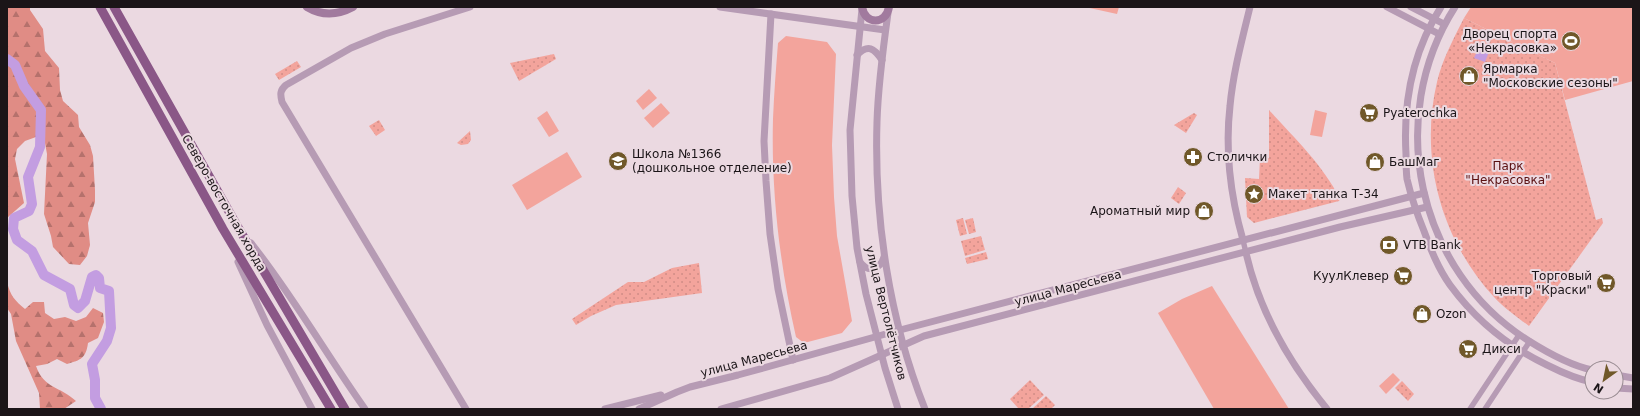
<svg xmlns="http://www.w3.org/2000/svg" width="1640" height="416" viewBox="0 0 1640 416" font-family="'DejaVu Sans',sans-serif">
	<defs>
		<pattern id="forest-firs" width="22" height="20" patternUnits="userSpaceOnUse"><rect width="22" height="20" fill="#e08c85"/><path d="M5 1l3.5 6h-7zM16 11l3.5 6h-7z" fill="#b5716c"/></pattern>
		<pattern id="park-dots" width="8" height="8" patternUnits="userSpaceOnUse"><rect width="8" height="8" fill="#f3a49c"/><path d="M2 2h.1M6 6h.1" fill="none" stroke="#d08c86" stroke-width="1.8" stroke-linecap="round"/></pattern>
	</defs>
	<rect width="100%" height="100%" fill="#ebd9e1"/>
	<!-- green -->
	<g fill="#f3a49c">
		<path d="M1085,7H1119L1117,14Z"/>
		<path d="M1471,7H1633V81L1565,100L1555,63L1464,18Z"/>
		<path d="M786,36L827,42L836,54L832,145L834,197L837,236L852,321L842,333L804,343L796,337C780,266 771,192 773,119C774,94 776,68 778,43Z"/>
		<path d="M649,89L657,98L643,110L636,101Z"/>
		<path d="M661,103L670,113L653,128L644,118Z"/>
		<path d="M1315,110L1327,113L1322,137L1310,135Z"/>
		<path d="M547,111L559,131L549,137L537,118Z"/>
		<path d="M567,152L582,177L527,210L512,185Z"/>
		<path d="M1212,286L1289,409H1214L1158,313L1182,299Z"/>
		<path d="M1393,373L1400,380L1386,394L1379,386Z"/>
	</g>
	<!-- forest -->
	<g fill="url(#forest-firs)">
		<path d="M7,7H30V10L43,29L45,51L59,68L60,90L63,101L78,115L79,127L90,145L93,156L95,190V202L88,223L90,245L87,256L80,265L69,264L53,247L51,236L44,214L47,154L45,143L36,137L25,141L17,149L15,159L24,203L7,218Z"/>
		<path d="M7,282C10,295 15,301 25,309L33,302H44L45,313L54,319L65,317L76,321L86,317L93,308L103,313L104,322L98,338L88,343C86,358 81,360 67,364L57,359L47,364L36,366C44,389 60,386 76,401L64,409H40L39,393L16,341L11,314L7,308Z"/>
	</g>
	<!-- park -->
	<g fill="url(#park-dots)">
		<path d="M1464,18L1555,63L1596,220L1602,218L1603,223L1529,326C1517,317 1504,308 1494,297C1441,240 1419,158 1437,82C1442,60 1454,38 1464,18Z"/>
		<path d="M554,54L556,59L519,81L510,63Z"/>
		<path d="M297,61L301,67L279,80L275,74Z"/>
		<path d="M1269,110C1294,138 1323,165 1340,199L1339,201L1254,223L1247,217L1245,178L1259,179L1260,158H1269Z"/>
		<path d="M1194,113L1197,115L1186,133L1174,125Z"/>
		<path d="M379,120L385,130L376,136L369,126Z"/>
		<path d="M470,131L471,140L468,144L461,145L457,143Z"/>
		<path d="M1178,187L1186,193L1179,204L1171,198Z"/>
		<path d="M963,218L967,234L960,236L956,220Z"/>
		<path d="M973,218L976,232L969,234L965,220Z"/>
		<path d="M981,236L985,250L965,256L961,241Z"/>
		<path d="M986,252L988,259L967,264L965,258Z"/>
		<path d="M699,263L702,293L616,305L591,316L576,325L572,319L628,282H644L672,268Z"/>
		<path d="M1030,380L1044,395L1028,409H1019L1010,399Z"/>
		<path d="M1402,381L1414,394L1408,401L1395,388Z"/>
		<path d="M1046,396L1055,405L1051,409H1032Z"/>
	</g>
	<!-- water -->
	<path fill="#c39de1" d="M1481,43L1491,47L1485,62L1474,58Z"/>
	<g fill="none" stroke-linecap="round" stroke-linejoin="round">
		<!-- river -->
		<path stroke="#c39de1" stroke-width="10" d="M7,59L15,65L24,86L41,110L40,147L28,177L32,204L29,211L14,218L13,229L17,240L32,251L44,275L70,289L74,305L78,308L85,301L92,277L96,275L99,278L100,288L109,291L111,328L107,341L92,364L95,380V398L101,409"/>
		<!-- minor -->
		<g stroke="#b69bb4" stroke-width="5.5">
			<path d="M1243,240L1246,253"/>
			<path d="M1470,409L1519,335"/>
			<path d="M1485,409L1530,341"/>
		</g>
		<!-- tertiary -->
		<g stroke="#b69bb4" stroke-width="7">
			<path d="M720,7L885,30"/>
			<path d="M1387,7L1439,34"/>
			<path d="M1411,7L1444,24"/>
			<path d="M1441,7C1413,51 1403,102 1406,154C1406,162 1406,171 1407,179C1411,196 1417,214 1424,231C1431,250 1438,268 1450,285C1475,319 1509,347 1547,365C1561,372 1576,379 1592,382"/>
			<path d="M1455,7C1384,118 1417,271 1529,341C1548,353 1569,365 1592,370"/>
			<path d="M862,9L850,130L852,196L857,248L866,294L885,368L898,409"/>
			<path d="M888,13C883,49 878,86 877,122C874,218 889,319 925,409"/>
			<path d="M771,14L764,141L766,181L770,234L778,289L793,360"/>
			<path d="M857,55C868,44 874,48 882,60"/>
			<path d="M1243,240C1231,198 1225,150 1230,106C1233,73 1242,40 1250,7"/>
			<path d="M251,243C293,296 326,354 365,409"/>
			<path d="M1246,253C1259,310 1290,364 1327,409"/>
			<path d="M238,262L267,325L312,409"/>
			<path d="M860,262C868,273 880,270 884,257"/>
			<path d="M1616,375L1633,378"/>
			<path d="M1616,388L1633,389"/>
			<path d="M466,409L282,102C280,94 280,90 286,85L351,48L385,34L470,7"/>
			<path d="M605,409L661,395"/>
			<path d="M639,409L677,392L690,387L738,375L900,330L1424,193"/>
			<path d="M721,409L830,378L924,336L1340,227L1427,207"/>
		</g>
		<!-- secondary -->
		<g stroke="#a17a9e" stroke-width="8">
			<path d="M307,7C322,16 338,15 353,7"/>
			<path d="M862,7C865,25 886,25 889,7"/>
		</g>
		<!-- trunk -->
		<g stroke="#8a5787" stroke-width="9">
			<path d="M100,7L223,229L331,409"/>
			<path d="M114,7L236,224L345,409"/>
		</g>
	</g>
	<!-- icons -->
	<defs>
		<g id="stadium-disc" transform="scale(1)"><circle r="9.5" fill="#705829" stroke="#ebd9e1"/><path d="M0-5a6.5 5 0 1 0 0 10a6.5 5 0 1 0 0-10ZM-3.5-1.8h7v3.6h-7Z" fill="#fff"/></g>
		<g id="shop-disc" transform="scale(1)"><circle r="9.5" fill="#705829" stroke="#ebd9e1"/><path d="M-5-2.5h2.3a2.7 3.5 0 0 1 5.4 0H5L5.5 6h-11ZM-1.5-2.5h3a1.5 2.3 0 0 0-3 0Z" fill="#fff"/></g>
		<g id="supermarket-disc" transform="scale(1)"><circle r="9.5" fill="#705829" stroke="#ebd9e1"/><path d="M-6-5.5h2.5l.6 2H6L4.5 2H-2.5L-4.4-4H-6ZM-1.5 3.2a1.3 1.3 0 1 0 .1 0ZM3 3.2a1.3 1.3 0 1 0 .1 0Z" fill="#fff"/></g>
		<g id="pharmacy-disc" transform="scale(1)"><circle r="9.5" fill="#705829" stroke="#ebd9e1"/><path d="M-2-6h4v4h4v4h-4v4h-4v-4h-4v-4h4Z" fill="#fff"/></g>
		<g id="school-disc" transform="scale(1)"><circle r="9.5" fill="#705829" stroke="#ebd9e1"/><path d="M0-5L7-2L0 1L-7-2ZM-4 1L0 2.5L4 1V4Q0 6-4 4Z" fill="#fff"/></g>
		<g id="sight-disc" transform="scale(1)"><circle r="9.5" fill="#705829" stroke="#ebd9e1"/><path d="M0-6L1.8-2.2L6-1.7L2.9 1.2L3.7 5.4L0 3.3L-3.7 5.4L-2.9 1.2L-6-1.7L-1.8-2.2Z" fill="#fff"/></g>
		<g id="bank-disc" transform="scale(1)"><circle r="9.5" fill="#705829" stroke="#ebd9e1"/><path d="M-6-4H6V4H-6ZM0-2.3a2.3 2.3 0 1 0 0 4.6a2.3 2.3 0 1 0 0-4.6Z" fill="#fff"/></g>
	</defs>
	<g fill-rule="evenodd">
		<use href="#stadium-disc" x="1571" y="41"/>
		<use href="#shop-disc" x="1469" y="76"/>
		<use href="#supermarket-disc" x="1369" y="113"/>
		<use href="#pharmacy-disc" x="1193" y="157"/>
		<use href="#school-disc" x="618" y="161"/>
		<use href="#shop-disc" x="1375" y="162"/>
		<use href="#sight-disc" x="1254" y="194"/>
		<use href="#shop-disc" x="1204" y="211"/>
		<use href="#bank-disc" x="1389" y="245"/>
		<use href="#supermarket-disc" x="1403" y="276"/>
		<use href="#supermarket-disc" x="1606" y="283"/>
		<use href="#shop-disc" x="1422" y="314"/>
		<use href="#supermarket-disc" x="1468" y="349"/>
	</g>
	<g text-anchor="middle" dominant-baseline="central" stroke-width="4" stroke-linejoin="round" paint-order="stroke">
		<!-- poi labels -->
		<g font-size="12" fill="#1b1518" stroke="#ebd9e1" text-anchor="start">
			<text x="1557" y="34" text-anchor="end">Дворец спорта<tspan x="1557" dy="14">«Некрасовка»</tspan></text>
			<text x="1483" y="69">Ярмарка<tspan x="1483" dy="14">"Московские сезоны"</tspan></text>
			<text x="1383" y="113">Pyaterochka</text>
			<text x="632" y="154">Школа №1366<tspan x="632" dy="14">(дошкольное отделение)</tspan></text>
			<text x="1207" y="157">Столички</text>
			<text x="1389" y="162">БашМаг</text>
			<text x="1268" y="194">Макет танка Т-34</text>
			<text x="1190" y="211" text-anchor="end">Ароматный мир</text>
			<text x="1403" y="245">VTB Bank</text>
			<text x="1389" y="276" text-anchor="end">КуулКлевер</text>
			<text x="1592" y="276" text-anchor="end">Торговый<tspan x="1592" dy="14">центр "Краски"</tspan></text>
			<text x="1436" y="314">Ozon</text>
			<text x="1482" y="349">Дикси</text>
		</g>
		<!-- park labels -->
		<g font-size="12" fill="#5a1011" stroke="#ebd9e1">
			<text x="1508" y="166">Парк<tspan x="1508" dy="14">"Некрасовка"</tspan></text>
		</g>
		<!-- street labels -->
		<g font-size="12" fill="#1b1518" stroke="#ebd9e1">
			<text transform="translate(224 203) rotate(60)">Северо-восточная хорда</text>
			<text transform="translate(1068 288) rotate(-15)">улица Маресьева</text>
			<text transform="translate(886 313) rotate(76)">улица Вертолётчиков</text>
			<text transform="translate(754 359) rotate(-15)">улица Маресьева</text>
		</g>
	</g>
	<!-- border -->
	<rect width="1640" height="416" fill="none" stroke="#1b1518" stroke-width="16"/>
	<!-- north arrow -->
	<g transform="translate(1604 380) rotate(213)"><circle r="19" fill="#ebd9e1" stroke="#988b91"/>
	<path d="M0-3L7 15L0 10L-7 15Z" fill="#705829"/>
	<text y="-6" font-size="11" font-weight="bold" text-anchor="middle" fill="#1b1518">N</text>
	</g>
</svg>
